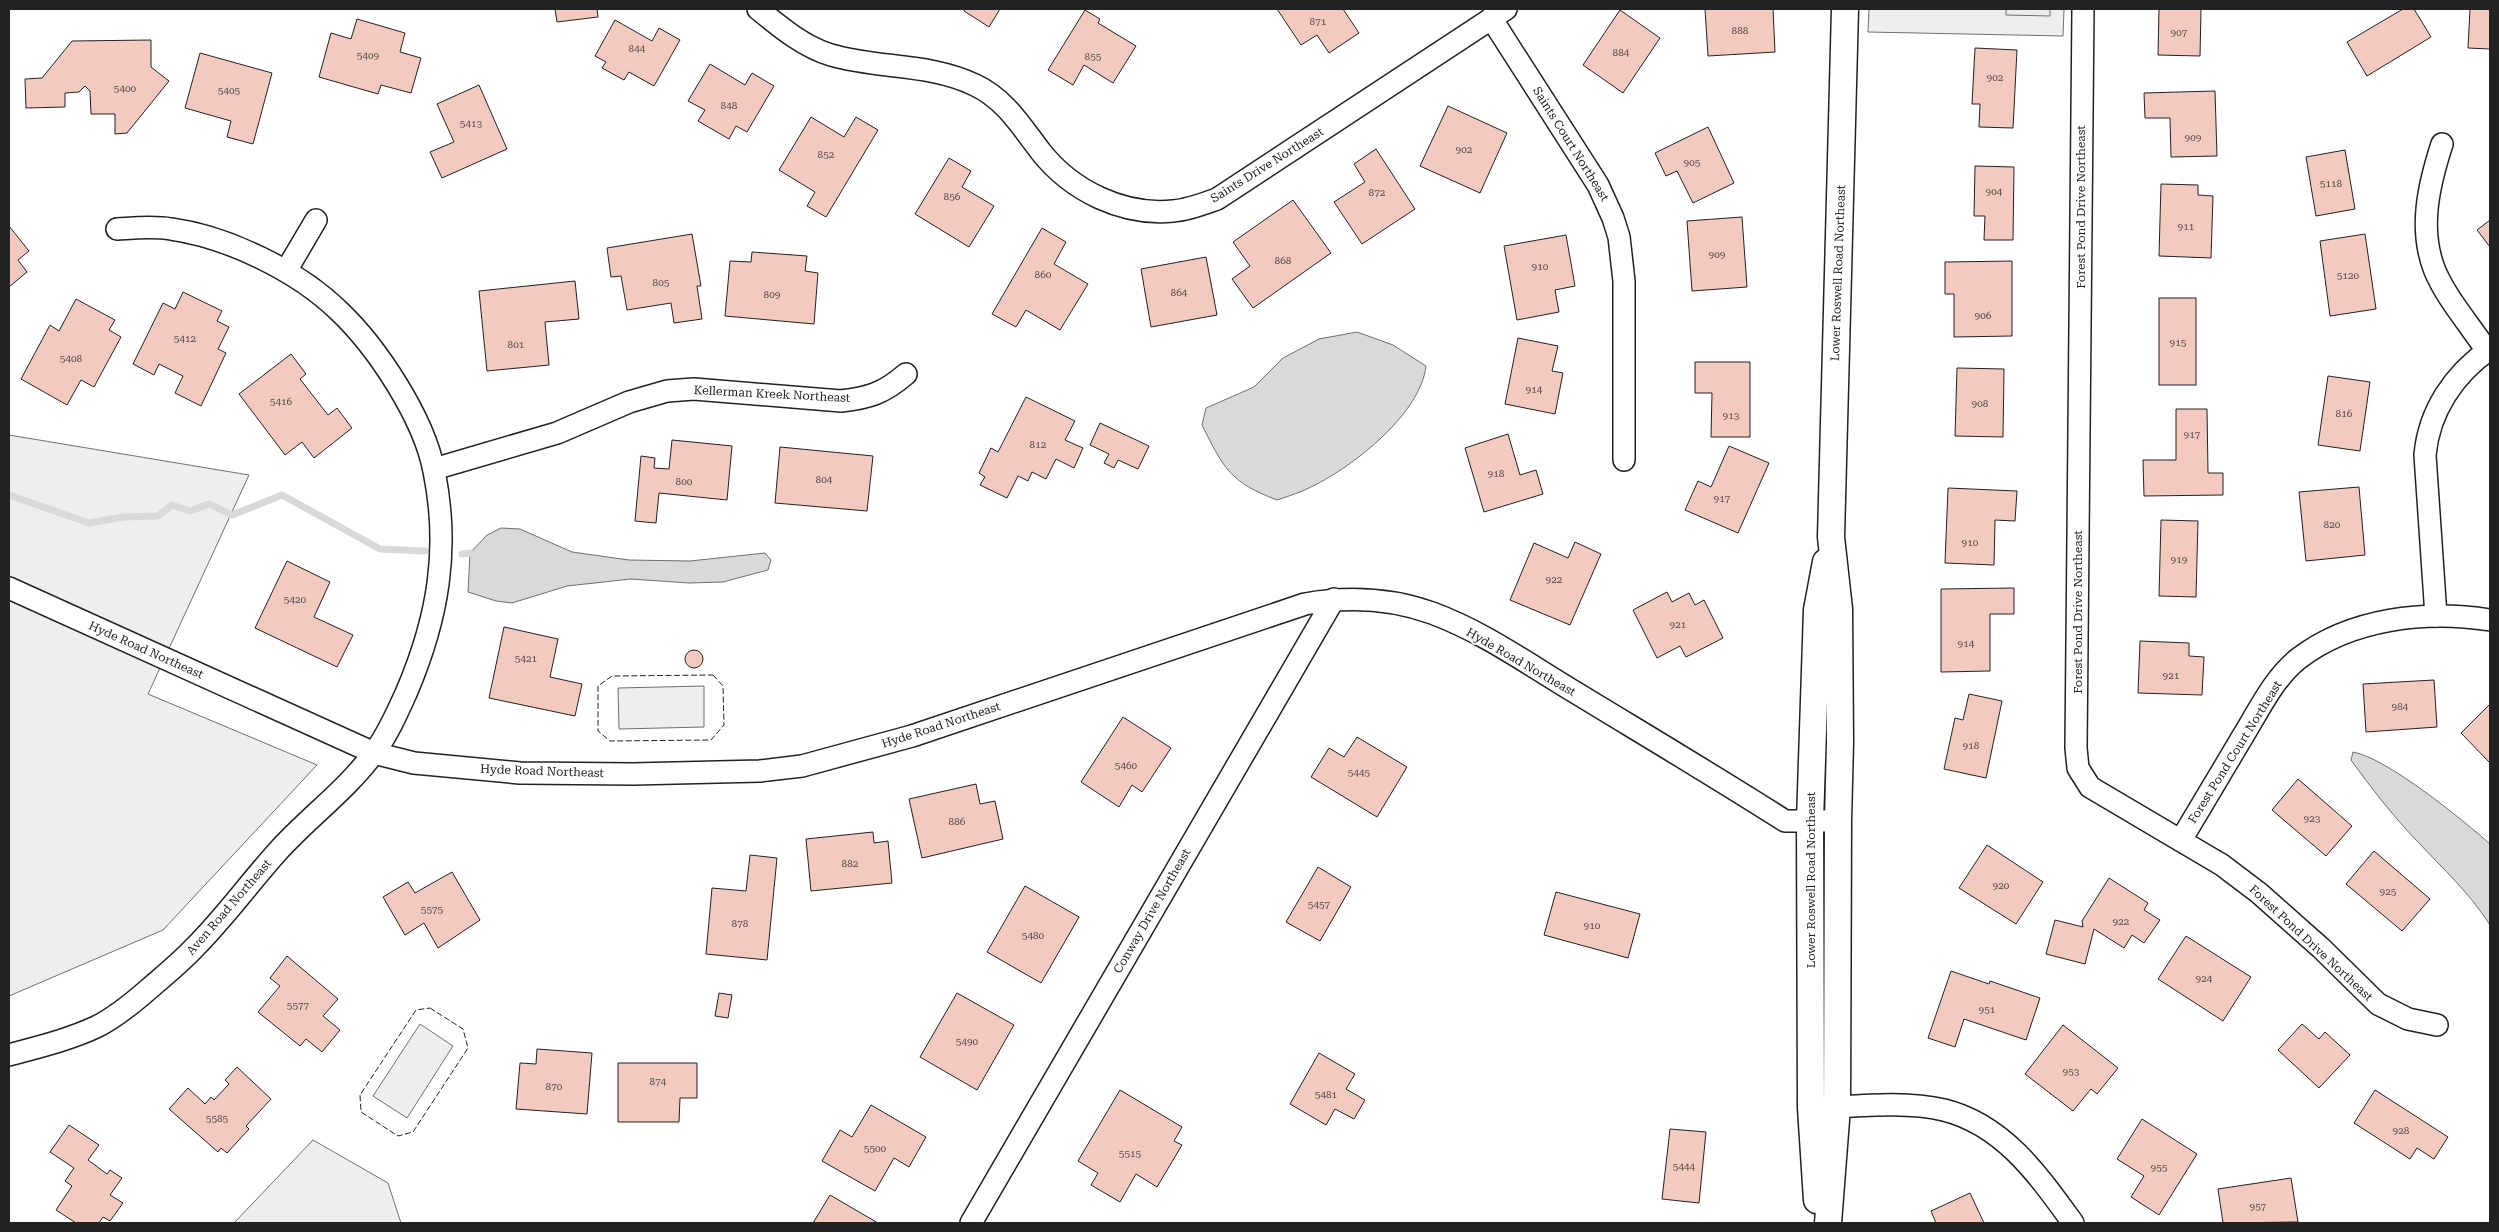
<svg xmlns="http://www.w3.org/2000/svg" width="2499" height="1232" viewBox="0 0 2499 1232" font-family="'Roboto Serif',serif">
	<rect width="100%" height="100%" fill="#fff"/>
	<!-- green -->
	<g fill="#eee" stroke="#6f6f6f">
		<path d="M1869,9H2064L2063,36L1868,32Z"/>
		<path d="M9,435L249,475L148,694L317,765L163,930L9,996Z"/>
		<path d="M704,686V727L619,729L618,688Z"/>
		<path d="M420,1024L453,1046L407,1118L373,1096Z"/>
		<path d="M313,1140L388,1183L401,1223H234Z"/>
	</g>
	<!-- parking -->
	<path fill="#ededed" stroke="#6f6f6f" d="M2006,9H2050V16L2006,15Z"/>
	<!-- water -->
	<g fill="#d9d9d9" stroke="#6f6f6f">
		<path d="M1357,332L1393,345L1426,366C1421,413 1354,466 1313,486C1302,492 1289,496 1277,500C1230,482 1224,469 1202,425L1206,408L1254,387L1283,358L1319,339Z"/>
		<path d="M501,528L520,529L572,552L629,560L690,561L765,553L771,560L768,570L723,582L689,583L631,579L567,586L512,603L496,601L468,592L470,553L487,535Z"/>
		<path d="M2353,752C2387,758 2463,820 2490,844V925C2468,891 2444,870 2417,841C2393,816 2372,789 2351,760Z"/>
	</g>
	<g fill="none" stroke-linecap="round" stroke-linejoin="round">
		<!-- stream -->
		<g stroke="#d9d9d9" stroke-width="7">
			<path d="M9,495L89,523L124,517L158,516L172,505L190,511L209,504L232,515L282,495L380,549L425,551"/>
			<path d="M462,554L470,553"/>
		</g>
	</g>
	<!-- building -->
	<g fill="#f3c9c0" stroke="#222">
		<path d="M555,9H597L598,17L557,22Z"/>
		<path d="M965,9H1000L989,27L964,11Z"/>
		<path d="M1277,9H1343L1359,33L1329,53L1317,35L1301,45Z"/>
		<path d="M1705,9H1773L1775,52L1708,56Z"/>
		<path d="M2159,9H2201L2200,56L2158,55Z"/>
		<path d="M2403,9H2414L2431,37L2367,76L2347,42Z"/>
		<path d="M2470,9H2490V49L2468,48Z"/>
		<path d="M1085,10L1100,19L1098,23L1136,46L1113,83L1084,65L1073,85L1048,70Z"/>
		<path d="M1620,10L1660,38L1623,93L1583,65Z"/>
		<path d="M357,19L405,33L400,52L421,58L411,93L381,85L378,94L319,77L331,33L351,39Z"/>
		<path d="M615,20L652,41L659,28L680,40L654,86L629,72L624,80L602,68L606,62L595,56Z"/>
		<path d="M151,40V67L169,81L127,133L115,134V114H91L90,91L85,86L79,92L65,93V107L26,108L25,79L42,78L72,41Z"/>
		<path d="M1975,48L2017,50L2013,128L1979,127L1980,104H1972Z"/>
		<path d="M200,53L272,73L253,144L227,137L231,121L185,108Z"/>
		<path d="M710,64L745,85L752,73L774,86L747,132L736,126L729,139L698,121L705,110L688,101Z"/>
		<path d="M479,85L507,149L442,178L430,152L454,142L437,104Z"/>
		<path d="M2215,91L2217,156L2171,157L2170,118H2145L2144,93Z"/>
		<path d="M1448,106L1507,133L1480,193L1420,166Z"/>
		<path d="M811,117L844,137L856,117L878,130L826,217L807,206L815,192L779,170Z"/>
		<path d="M1708,127L1734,183L1693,203L1677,171L1666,176L1655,153Z"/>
		<path d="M1376,149L1415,209L1362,244L1334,202L1365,182L1354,164Z"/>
		<path d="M2345,150L2355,209L2316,216L2306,157Z"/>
		<path d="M949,158L971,171L962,187L994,206L969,247L915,214Z"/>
		<path d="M1975,166L2014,167L2013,240H1984L1985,216H1974Z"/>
		<path d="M2161,184L2198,185V195L2213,196L2211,258L2159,256Z"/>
		<path d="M1293,200L1331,253L1253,308L1232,279L1250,266L1233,242Z"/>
		<path d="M1742,217L1747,287L1692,291L1687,221Z"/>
		<path d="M2490,220V247L2477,230Z"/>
		<path d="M9,226L29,251L18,260L27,272L9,287Z"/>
		<path d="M1042,228L1066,242L1054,264L1088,284L1060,330L1026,310L1016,327L992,314Z"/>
		<path d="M692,234L701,286H697L702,319L674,323L671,303L627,310L621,276L611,277L607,248Z"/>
		<path d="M2365,234L2376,309L2330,316L2320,241Z"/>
		<path d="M1566,235L1575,286L1555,290L1559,312L1517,320L1504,246Z"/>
		<path d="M752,252L807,256L805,271L818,273L814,324L725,316L730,261L751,262Z"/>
		<path d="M1206,257L1217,315L1151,327L1141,269Z"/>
		<path d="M2012,261V336L1954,337V294H1945V262Z"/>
		<path d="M575,281L579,319L545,322L549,365L487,371L479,291Z"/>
		<path d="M183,292L222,311L217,321L229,327L218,349L226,353L201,406L175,393L183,376L159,364L154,375L133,364L163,303L175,309Z"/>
		<rect x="2159" y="298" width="37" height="87"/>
		<path d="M76,299L115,320L109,330L121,337L94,387L81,380L67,405L21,379L50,325L59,331Z"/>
		<path d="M1518,338L1558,346L1552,371L1563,373L1555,414L1505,404Z"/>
		<path d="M291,354L306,374L300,379L328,415L337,408L352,428L314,458L302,442L285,455L239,394Z"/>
		<path d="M1695,362H1750V437H1711L1712,393H1695Z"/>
		<path d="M1957,368L2004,369L2003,437L1955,436Z"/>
		<path d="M2328,376L2370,382L2360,451L2318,445Z"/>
		<path d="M1026,397L1075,421L1065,440L1083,448L1074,468L1056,459L1046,479L1032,472L1028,481L1018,476L1007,498L980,485L985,477L979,473L991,448L998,452Z"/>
		<path d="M2176,409H2207L2208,473H2223V495L2144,496L2143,460H2176Z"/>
		<path d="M1100,423L1149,446L1138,469L1118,460L1114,468L1104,463L1109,454L1090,445Z"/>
		<path d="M1508,434L1520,475L1536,470L1543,494L1484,512L1465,448Z"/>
		<path d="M672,440L732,446L727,500L659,493L656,523L635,521L641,456L655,458L654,468L669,469Z"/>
		<path d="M1729,446L1769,463L1738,533L1685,510L1698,481L1711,487Z"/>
		<path d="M780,447L873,456L867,511L775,503Z"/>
		<path d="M2359,487L2365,555L2306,561L2299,492Z"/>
		<path d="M1948,488L2017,491L2015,521L1995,520L1994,565L1945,563Z"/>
		<path d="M2161,520L2198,521L2196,597L2159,596Z"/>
		<path d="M1575,542L1601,554L1570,625L1510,600L1534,543L1568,558Z"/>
		<path d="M287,561L330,582L314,617L353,635L337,667L255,628Z"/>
		<path d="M2014,588V614H1990V671L1941,672V589Z"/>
		<path d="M1667,592L1672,602L1689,593L1695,605L1704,600L1723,638L1686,657L1680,646L1657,658L1633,610Z"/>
		<path d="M504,627L558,639L550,677L582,684L575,716L489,698Z"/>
		<path d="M2140,641L2189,643V656L2204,657L2202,695L2138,693Z"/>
		<circle cx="694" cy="659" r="9"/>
		<path d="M2434,680L2437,727L2366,732L2363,684Z"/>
		<path d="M1969,694L2002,701L1986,778L1944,769L1955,718L1963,720Z"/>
		<path d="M2490,704V763L2461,733Z"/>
		<path d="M1123,717L1171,748L1142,792L1132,785L1119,807L1081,782Z"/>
		<path d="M1357,737L1407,767L1377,817L1311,777L1329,748L1344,757Z"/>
		<path d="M2298,779L2352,826L2326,856L2272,810Z"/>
		<path d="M976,784L980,804L995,801L1003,839L922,858L909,799Z"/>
		<path d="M873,832L874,843L888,841L892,883L811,891L806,839Z"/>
		<path d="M1987,845L2043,882L2016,924L1959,888Z"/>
		<path d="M2374,851L2430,899L2402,931L2346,884Z"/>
		<path d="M750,855L777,858L767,960L706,954L712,888L746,891Z"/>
		<path d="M1318,867L1351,887L1320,941L1286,922Z"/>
		<path d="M452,872L480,920L438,948L424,923L405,935L383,897L408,882L415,893Z"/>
		<path d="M2109,878L2148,903L2144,910L2160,920L2144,943L2132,935L2124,948L2094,929L2085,964L2046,954L2055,920L2083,927L2082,921Z"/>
		<path d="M1025,886L1079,917L1041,983L987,952Z"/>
		<path d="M1556,892L1640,914L1628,958L1544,935Z"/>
		<path d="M2186,936L2251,977L2223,1021L2158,979Z"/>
		<path d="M287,956L338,999L323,1016L340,1030L322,1052L306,1039L300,1046L258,1012L280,986L270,978Z"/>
		<path d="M1951,971L1989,984L1990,981L2040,998L2026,1040L1964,1019L1955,1047L1928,1038Z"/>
		<path d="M719,993L732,995L728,1018L715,1016Z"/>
		<path d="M957,993L1014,1025L977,1090L920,1057Z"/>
		<path d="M2302,1024L2319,1039L2325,1032L2350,1055L2319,1088L2278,1050Z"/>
		<path d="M2063,1025L2118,1068L2097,1094L2091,1089L2073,1111L2025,1074Z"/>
		<path d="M537,1049L592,1053L587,1114L516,1109L520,1063L536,1064Z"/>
		<path d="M1319,1053L1355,1074L1346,1089L1365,1100L1354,1119L1335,1109L1326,1125L1290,1104Z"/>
		<path d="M618,1063H697V1098H680L679,1122H618Z"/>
		<path d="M237,1067L271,1099L246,1126L249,1129L227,1153L221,1148L218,1152L169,1109L188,1088L205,1104L211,1097L214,1100L229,1084L225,1080Z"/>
		<path d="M1120,1090L1182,1127L1174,1141L1182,1145L1157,1187L1136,1174L1120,1202L1091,1185L1098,1173L1078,1161Z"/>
		<path d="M2375,1090L2448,1137L2434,1159L2417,1148L2410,1159L2354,1123Z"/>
		<path d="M871,1105L926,1137L909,1167L894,1158L875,1191L822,1161L840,1130L852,1137Z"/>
		<path d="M2142,1119L2197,1154L2159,1215L2131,1197L2144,1176L2117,1159Z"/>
		<path d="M69,1125L99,1145L88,1160L107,1174L110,1170L122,1178L110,1195L123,1203L110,1221L103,1217L99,1223H76L56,1210L72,1186L65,1181L74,1168L50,1152Z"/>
		<path d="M1670,1129L1706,1132L1699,1203L1662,1199Z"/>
		<path d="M2291,1178L2298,1222L2223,1223L2218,1189Z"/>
		<path d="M1970,1193L1984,1223H1936L1931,1211Z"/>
		<path d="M830,1195L878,1223H813Z"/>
	</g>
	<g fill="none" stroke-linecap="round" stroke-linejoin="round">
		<!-- minor casing -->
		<g stroke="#222" stroke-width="24">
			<g id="minor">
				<path d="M758,9C780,27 804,47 831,55C879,69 930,63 975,85C1005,99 1021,126 1041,152C1072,191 1123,216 1173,211C1188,210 1203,204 1217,199L1506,9"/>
				<path d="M2083,9L2076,748L2078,768L2090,787L2222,865L2259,893L2321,948L2378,1004L2408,1019L2437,1025"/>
				<path d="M1491,18L1598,185L1613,218L1619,237L1624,281V460"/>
				<path d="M2442,144C2429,184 2418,229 2435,271C2447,299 2470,325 2487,351"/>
				<path d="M286,271L316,220"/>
				<path d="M434,469L557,433L629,402L667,391L694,389L841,401C869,398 884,393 906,374"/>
				<path d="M9,588L374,753L414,763L520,773L633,774L760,771L802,766L912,736L1305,604C1349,596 1390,598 1432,613C1484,632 1531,666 1578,694C1647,736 1716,777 1785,821H1838"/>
				<path d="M2436,616L2425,455C2429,411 2454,374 2490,349"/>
				<path d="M2181,840C2202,805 2222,771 2243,736C2259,710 2274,678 2298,659C2351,618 2426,610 2490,620"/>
				<path d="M9,1055C38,1047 68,1040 96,1027C115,1018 134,1002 150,988C165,975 181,962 195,947C225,917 250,882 279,850C310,816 349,788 376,750C389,732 398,711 407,691C438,618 450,549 434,471C424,418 377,347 339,311C298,271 228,237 171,229C153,226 135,228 117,229"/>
				<path d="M1821,1108C1861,1106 1905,1101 1944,1110C2004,1125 2039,1176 2073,1223"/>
				<path d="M971,1223L1334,599"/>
			</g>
		</g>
		<!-- tertiary casing -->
		<g stroke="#222" stroke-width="29">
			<g id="tertiary">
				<path d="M1817,1200L1811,1108L1810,821L1817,610L1826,562"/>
				<path d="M1828,1223L1837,1107L1838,821L1840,743L1839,609L1831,537L1845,9"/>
			</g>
		</g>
		<!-- minor -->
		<use href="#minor" stroke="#fff" stroke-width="21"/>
		<!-- tertiary -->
		<use href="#tertiary" stroke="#fff" stroke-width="26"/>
		<!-- fence -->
		<g stroke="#222" stroke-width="1" stroke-dasharray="6 2.5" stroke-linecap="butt">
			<path d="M713,675L723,686L724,725L711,740L610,741L598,731V686L612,676Z"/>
			<path d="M430,1008L463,1029L468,1048L413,1132L398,1136L361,1112L360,1095L416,1010Z"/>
		</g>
	</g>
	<g text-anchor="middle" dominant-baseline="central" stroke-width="4" stroke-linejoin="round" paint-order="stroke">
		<!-- number labels -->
		<g font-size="10" fill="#564c4a">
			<text x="1318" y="21">871</text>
			<text x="1740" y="30">888</text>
			<text x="2179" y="32">907</text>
			<text x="637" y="48">844</text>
			<text x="1621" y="52">884</text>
			<text x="368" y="55">5409</text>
			<text x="1093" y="56">855</text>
			<text x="1995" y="77">902</text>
			<text x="125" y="88">5400</text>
			<text x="229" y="90">5405</text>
			<text x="729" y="105">848</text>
			<text x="471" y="123">5413</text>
			<text x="2193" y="137">909</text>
			<text x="1464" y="149">902</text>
			<text x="826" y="154">852</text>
			<text x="1692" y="162">905</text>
			<text x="2331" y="183">5118</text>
			<text x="1994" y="191">904</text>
			<text x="1377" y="192">872</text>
			<text x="952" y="196">856</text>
			<text x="2186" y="226">911</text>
			<text x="1717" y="254">909</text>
			<text x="1283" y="260">868</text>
			<text x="1540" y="266">910</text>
			<text x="1043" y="274">860</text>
			<text x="2348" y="275">5120</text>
			<text x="661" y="282">805</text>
			<text x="1179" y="292">864</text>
			<text x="772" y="294">809</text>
			<text x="1983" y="315">906</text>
			<text x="185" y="338">5412</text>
			<text x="2178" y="342">915</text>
			<text x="516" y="344">801</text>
			<text x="71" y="358">5408</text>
			<text x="1534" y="389">914</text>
			<text x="281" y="401">5416</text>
			<text x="1980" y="403">908</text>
			<text x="2344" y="413">816</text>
			<text x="1731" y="415">913</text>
			<text x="2192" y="434">917</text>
			<text x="1038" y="444">812</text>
			<text x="1496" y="473">918</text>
			<text x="824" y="479">804</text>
			<text x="684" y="481">800</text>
			<text x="1722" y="498">917</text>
			<text x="2332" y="524">820</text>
			<text x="1970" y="542">910</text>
			<text x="2179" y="559">919</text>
			<text x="1554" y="579">922</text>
			<text x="295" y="599">5420</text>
			<text x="1678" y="624">921</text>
			<text x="1966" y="643">914</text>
			<text x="526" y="658">5421</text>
			<text x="2171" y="675">921</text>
			<text x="2400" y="706">984</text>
			<text x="1971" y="745">918</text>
			<text x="1126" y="765">5460</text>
			<text x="1359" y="772">5445</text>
			<text x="2312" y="818">923</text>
			<text x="957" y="821">886</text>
			<text x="850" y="863">882</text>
			<text x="2001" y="885">920</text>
			<text x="2388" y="891">925</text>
			<text x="1319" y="904">5457</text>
			<text x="432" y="909">5575</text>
			<text x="2121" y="921">922</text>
			<text x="740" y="923">878</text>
			<text x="1592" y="925">910</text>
			<text x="1033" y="935">5480</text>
			<text x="2204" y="978">924</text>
			<text x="298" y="1005">5577</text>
			<text x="1987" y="1009">951</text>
			<text x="967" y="1041">5490</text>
			<text x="2071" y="1071">953</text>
			<text x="658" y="1081">874</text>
			<text x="554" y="1086">870</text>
			<text x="1326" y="1094">5481</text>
			<text x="217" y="1118">5585</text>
			<text x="2401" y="1130">928</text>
			<text x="875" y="1148">5500</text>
			<text x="1130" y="1153">5515</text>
			<text x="1684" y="1166">5444</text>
			<text x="2159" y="1167">955</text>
			<text x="2258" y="1206">957</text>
		</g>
		<!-- street labels -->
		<g font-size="12" fill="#222" stroke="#fff">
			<text transform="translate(1571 144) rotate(58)">Saints Court Northeast</text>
			<text transform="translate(1267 165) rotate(-32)">Saints Drive Northeast</text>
			<text transform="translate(2081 207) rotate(-90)">Forest Pond Drive Northeast</text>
			<text transform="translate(1838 273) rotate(-88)">Lower Roswell Road Northeast</text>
			<text transform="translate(772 394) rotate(3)">Kellerman Kreek Northeast</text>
			<text transform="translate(2078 612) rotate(-90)">Forest Pond Drive Northeast</text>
			<text transform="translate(146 650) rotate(24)">Hyde Road Northeast</text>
			<text transform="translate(1521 662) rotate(30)">Hyde Road Northeast</text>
			<text transform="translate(941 725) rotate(-18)">Hyde Road Northeast</text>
			<text transform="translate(2235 752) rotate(-58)">Forest Pond Court Northeast</text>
			<text transform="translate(542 771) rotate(2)">Hyde Road Northeast</text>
			<text transform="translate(1811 880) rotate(-90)">Lower Roswell Road Northeast</text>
			<text transform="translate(229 907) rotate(-49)">Aven Road Northeast</text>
			<text transform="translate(1152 911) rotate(-60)">Conway Drive Northeast</text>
			<text transform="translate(2311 943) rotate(43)">Forest Pond Drive Northeast</text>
		</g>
	</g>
	<!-- border -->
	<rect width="2499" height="1232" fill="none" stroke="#222222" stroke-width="20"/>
</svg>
